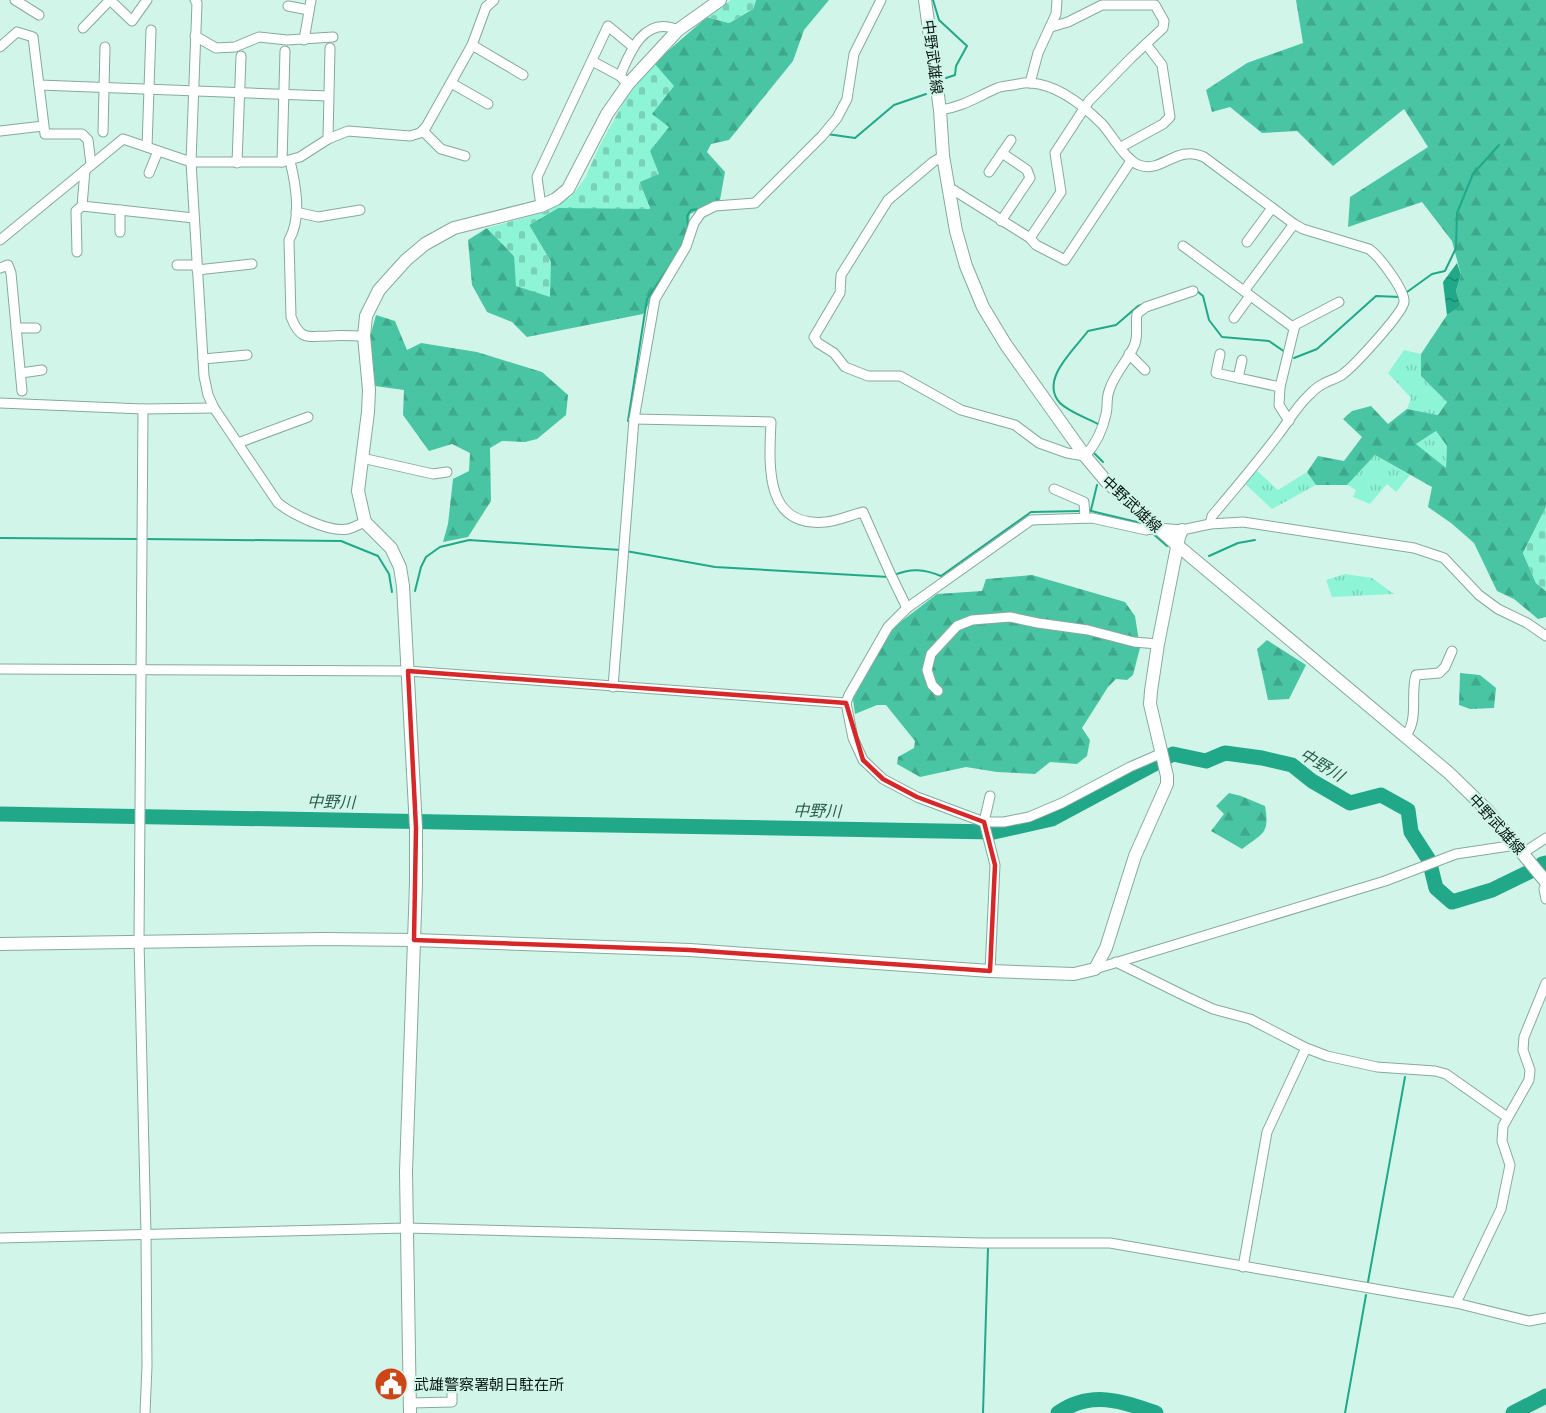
<svg xmlns="http://www.w3.org/2000/svg" width="1546" height="1413" viewBox="0 0 1546 1413" font-family="Poppins,'Noto Sans JP',sans-serif">
	<defs>
		<pattern id="grass-tufts" width="24" height="20" patternUnits="userSpaceOnUse" patternTransform="scale(1.5)"><rect width="24" height="20" fill="#8df5d5"/><path d="M3 7l-1-3M5 7V3M7 7l1-3M15 17l-1-3M17 17v-4M19 17l1-3" fill="none" stroke="#78d1b6"/></pattern>
		<pattern id="forest-firs" width="22" height="20" patternUnits="userSpaceOnUse" patternTransform="scale(1.5)"><rect width="22" height="20" fill="#49c5a3"/><path d="M5 1l3.5 6h-7zM16 11l3.5 6h-7z" fill="#3ea88b"/></pattern>
		<pattern id="cemetery-stones" width="16" height="16" patternUnits="userSpaceOnUse" patternTransform="scale(1.5)"><rect width="16" height="16" fill="#8df5d5"/><path d="M2 7V4a2 2 0 0 1 4 0v3zM10 15v-3a2 2 0 0 1 4 0v3z" fill="#78d1b6"/></pattern>
		<pattern id="water-ripples" width="26" height="14" patternUnits="userSpaceOnUse" patternTransform="scale(1.5)"><rect width="26" height="14" fill="#20a888"/><path d="M2 4q2-2 4 0t4 0M15 11q2-2 4 0t4 0" fill="none" stroke="#1a886e"/></pattern>
	</defs>
	<rect width="100%" height="100%" fill="#d1f6e9"/>
	<!-- grass -->
	<g fill="url(#grass-tufts)">
		<path d="M1404,350L1421,354V376L1447,402L1438,415L1407,409L1411,398L1388,373Z"/>
		<path d="M1436,431L1447,446L1446,469L1416,444Z"/>
		<path d="M1375,455L1410,475L1396,492L1387,484L1370,504L1353,497L1356,490L1347,485Z"/>
		<path d="M1255,469L1278,490L1307,472L1316,485L1272,509L1244,483Z"/>
		<path d="M1345,574L1372,578L1394,594L1332,597L1326,580Z"/>
	</g>
	<!-- forest -->
	<g fill="url(#forest-firs)" fill-rule="evenodd">
		<path d="M756,0H829L804,30L793,61L729,140L711,144L707,152L725,172L720,200L690,214L686,241L643,314L527,337L512,322L487,312L472,285L468,240L487,228L514,256L551,262L529,225L558,208H650L639,182L650,151L654,63L707,17L729,23L753,9Z"/>
		<path d="M1296,0H1546V507L1523,553L1536,583L1546,591V617L1538,619L1514,599L1497,591L1474,543L1451,523L1428,507L1432,487L1375,455L1347,485H1316L1307,472L1318,456L1344,461L1362,437L1343,419L1352,411L1371,406L1388,424L1407,409L1438,415L1447,402L1421,376V354L1447,315L1461,306L1456,291L1461,275L1452,241L1422,202L1348,227L1350,197L1428,147L1404,109L1333,166L1297,131L1262,133L1230,107L1212,112L1206,90L1247,63L1303,43ZM1436,431L1447,446L1446,468L1416,444Z"/>
		<path d="M376,315L395,321L407,350L421,343L477,352L542,372L568,395L566,415L537,439L525,442L502,441L490,448L491,501L468,537L443,542L448,524L453,479L469,471L470,453L452,444L429,451L403,415L404,390L375,386L370,337Z"/>
		<path d="M1032,575L1125,602L1135,616L1140,648L1133,675L1127,680L1116,679L1108,687L1082,728L1090,740L1087,756L1077,764L1050,762L1035,774L997,772L966,767L920,777L897,764L898,757L914,748L915,741L886,705H877L855,714L853,699L863,678L894,627L937,594L982,591L986,579Z"/>
		<path d="M1267,640L1306,665L1289,699L1268,700L1257,649Z"/>
		<path d="M1460,673L1480,675L1496,688L1494,708L1470,709L1459,705Z"/>
		<path d="M1229,793L1241,796L1265,806C1270,834 1263,833 1242,849L1211,831L1224,814L1216,806Z"/>
	</g>
	<!-- cemetery -->
	<g fill="url(#cemetery-stones)">
		<path d="M731,0H756L753,9L729,23L707,17Z"/>
		<path d="M654,63L674,86L652,114L669,127L650,151L659,174L640,182L650,209L558,208L529,225L551,262L550,297L516,286L514,256L487,228L545,212L571,197L585,178L600,145L626,98Z"/>
		<path d="M1546,507V591L1536,583L1523,553Z"/>
	</g>
	<!-- water -->
	<path fill="url(#water-ripples)" d="M1457,263L1461,275L1456,291L1461,306L1447,315L1443,282Z"/>
	<g fill="none" stroke-linecap="round" stroke-linejoin="round">
		<!-- stream -->
		<g stroke="#20a888" stroke-width="2">
			<path d="M933,0L939,20L967,46L956,66L955,75L946,78"/>
			<path d="M827,134L855,138L894,105L926,94"/>
			<path d="M681,248L688,226L687,216L691,210L699,209"/>
			<path d="M1197,291L1203,296L1209,320L1222,337L1269,341L1285,352"/>
			<path d="M1407,292L1432,274L1445,271L1456,248L1457,213L1473,174L1499,145"/>
			<path d="M1294,358L1317,349L1376,296L1400,297"/>
			<path d="M628,421L647,299L668,268"/>
			<path d="M1098,424C1087,418 1069,412 1060,403C1039,380 1074,350 1088,331L1116,325L1138,306L1144,304"/>
			<path d="M1093,452L1103,462"/>
			<path d="M1087,510L1141,523L1145,526"/>
			<path d="M1091,510L1097,485"/>
			<path d="M1151,532L1167,546"/>
			<path d="M0,538L138,539"/>
			<path d="M144,539L341,541L378,556L389,574L392,592"/>
			<path d="M626,551L715,567L889,577"/>
			<path d="M1209,556L1238,543L1255,540"/>
			<path d="M894,575C911,568 924,569 941,576L1031,512L1081,511"/>
			<path d="M415,591L421,567L426,557L440,547L469,540L621,550"/>
			<path d="M1368,1282L1405,1077"/>
			<path d="M983,1413L988,1248"/>
			<path d="M1345,1413L1366,1295"/>
		</g>
		<!-- river -->
		<g stroke="#20a888" stroke-width="15">
			<path d="M0,814L994,832L1052,819L1173,754L1206,761L1225,753L1262,758L1292,765L1312,781L1350,803L1381,795L1408,810L1411,832L1429,860L1436,888L1452,902L1492,890L1529,872"/>
			<path d="M1542,864L1546,863"/>
			<path d="M1058,1413C1091,1390 1122,1401 1156,1413"/>
			<path d="M1513,1413L1546,1396"/>
		</g>
		<!-- street casing -->
		<g stroke="#86a99d" stroke-width="11">
			<g id="street">
				<path d="M15,0L39,15"/>
				<path d="M288,6L309,10"/>
				<path d="M83,28L110,0L132,21L147,0"/>
				<path d="M195,36L216,48L235,47L259,37L287,40L333,37"/>
				<path d="M304,40L311,0"/>
				<path d="M472,45L523,75"/>
				<path d="M0,47L17,32L33,37L45,134H82L88,140L91,164"/>
				<path d="M592,61L620,76"/>
				<path d="M451,83L488,104"/>
				<path d="M1030,83L1038,53L1056,14L1057,0"/>
				<path d="M628,84L620,76C630,51 645,15 678,30"/>
				<path d="M39,85L328,96"/>
				<path d="M940,110C962,107 975,98 995,89C1000,86 1007,86 1013,85C1019,84 1026,82 1031,83C1058,85 1084,106 1102,124C1112,135 1126,161 1139,165C1162,174 1176,144 1204,157L1294,224L1303,229L1369,249C1379,256 1405,290 1404,302C1403,313 1354,366 1343,374C1337,379 1329,380 1323,384C1318,386 1313,391 1309,395C1297,406 1288,422 1278,435C1257,463 1234,490 1212,516L1210,524"/>
				<path d="M0,131L43,126"/>
				<path d="M423,131L441,149L465,156"/>
				<path d="M103,132L105,47"/>
				<path d="M328,139L330,48"/>
				<path d="M147,147L151,30"/>
				<path d="M1121,147L1163,124L1170,117L1162,65L1146,44"/>
				<path d="M943,156L933,162L888,200L841,275L840,293L814,337L818,343L834,353L845,367L868,376H900L961,410L1015,425L1039,443L1067,453L1085,456C1095,445 1103,429 1106,414C1108,407 1106,399 1109,391C1114,374 1127,362 1134,346C1139,336 1135,325 1137,314L1146,307L1193,291"/>
				<path d="M290,161C296,185 302,218 289,240L291,317C301,342 308,336 329,336C341,335 352,336 364,336"/>
				<path d="M282,162L285,51"/>
				<path d="M237,163L241,56"/>
				<path d="M85,170L82,206L194,218"/>
				<path d="M989,172L1011,140"/>
				<path d="M149,173L158,151"/>
				<path d="M947,186L1030,238L1061,192L1055,153L1089,101L1131,58L1163,28L1164,21L1155,5H1102L1068,22L1051,27"/>
				<path d="M541,206L537,177L608,26L632,46"/>
				<path d="M120,210V232"/>
				<path d="M296,212L318,217L360,210"/>
				<path d="M1001,221L1030,178L1027,170L1002,153"/>
				<path d="M1030,238L1036,245L1065,260L1131,161"/>
				<path d="M0,240L123,139L191,162L197,3L195,0"/>
				<path d="M1247,242L1272,208"/>
				<path d="M1183,246L1294,328"/>
				<path d="M77,252L76,211L82,206"/>
				<path d="M177,265H197"/>
				<path d="M0,268L8,265L11,273L22,391"/>
				<path d="M197,270L252,264"/>
				<path d="M1244,291L1294,224"/>
				<path d="M1234,318L1250,296"/>
				<path d="M16,328H36"/>
				<path d="M1129,354L1145,370"/>
				<path d="M1220,354L1216,373L1280,387L1279,405L1289,421"/>
				<path d="M203,359L247,355"/>
				<path d="M21,373L42,370"/>
				<path d="M1238,378L1242,360"/>
				<path d="M1280,387L1295,325L1339,302"/>
				<path d="M0,403L143,409L214,408"/>
				<path d="M143,409L139,941L146,1235L147,1366L145,1413"/>
				<path d="M634,419L771,422C769,466 764,528 826,522C838,521 851,515 863,512L890,573L907,608"/>
				<path d="M238,443L308,417"/>
				<path d="M362,458L433,474L447,472"/>
				<path d="M1054,489L1084,502L1085,518"/>
				<path d="M365,522C360,524 353,528 348,529C329,533 292,514 278,503L214,408L208,395L204,376L191,162H282L300,157L328,139L348,131L410,136L420,133L426,127L472,45L486,7L494,0"/>
				<path d="M0,669L408,671L846,703"/>
				<path d="M613,687L634,419L655,299L686,247L694,223L701,213L715,206L755,203L822,136L837,118L847,99L854,54L881,0"/>
				<path d="M938,691L932,685L927,670L931,654L957,626L972,620L1010,617L1038,623L1088,630L1134,642L1158,644"/>
				<path d="M1406,735C1419,719 1410,693 1416,675L1439,673L1445,667L1452,651"/>
				<path d="M1162,753L1130,767L1062,803L1029,817L1004,822H984L917,797L883,779L863,760L853,738L846,703L849,695L888,627L907,608L1031,520L1092,518L1146,530L1158,528L1182,530L1210,524L1243,522L1414,548L1444,558L1479,595L1498,609L1527,623L1546,636"/>
				<path d="M1523,853L1546,838"/>
				<path d="M1546,884L1544,889L1546,899"/>
				<path d="M1116,962L1187,997L1213,1009L1250,1019L1306,1048L1327,1056L1377,1067L1435,1071L1446,1074L1507,1117"/>
				<path d="M1095,969L1385,881L1456,854L1516,845"/>
				<path d="M990,971L995,865L984,822L990,796"/>
				<path d="M0,1238L406,1228L981,1243H1110L1456,1303L1529,1321L1546,1318"/>
				<path d="M1243,1267L1267,1132L1306,1048"/>
				<path d="M1456,1303L1501,1209L1510,1165L1502,1141L1503,1126L1529,1080L1530,1070L1523,1050L1524,1037L1546,983"/>
				<path d="M410,1403L452,1402V1386"/>
			</g>
		</g>
		<!-- secondary casing -->
		<g stroke="#86a99d" stroke-width="14">
			<g id="secondary">
				<path d="M925,0L940,110L943,156L956,231L966,266L983,307L1006,345L1085,456L1106,481L1177,545L1449,773L1487,810L1546,882"/>
				<path d="M0,944L324,939L414,940L690,950L990,971L1074,974L1095,969L1106,948L1135,856L1167,784V776L1150,704L1151,691L1158,644L1179,537L1182,530"/>
				<path d="M410,1413L406,1172L416,883V828L403,586L400,567L391,548L365,522L358,491L368,412L369,390L364,336L366,316L379,290L406,260L425,244L454,228L541,206L556,199L568,189L607,114L628,84L678,30L720,0"/>
			</g>
		</g>
		<!-- street -->
		<use href="#street" stroke="#fff" stroke-width="9"/>
		<!-- secondary -->
		<use href="#secondary" stroke="#fff" stroke-width="12"/>
	</g>
	<!-- marked area -->
	<path fill="none" stroke="#d62828" stroke-width="4.5" stroke-linejoin="round" d="M408,671L846,703L863,760L883,779L917,797L984,822L995,865L990,971L690,950L414,940L416,828Z"/>
	<!-- icons -->
	<defs>
		<g id="civic-disc" transform="scale(1.725)"><circle r="9.5" fill="#ce4616" stroke="#d1f6e9"/><path d="M-.6-6.5H3V-4.5H.6V-3L4-1V1h2V6H-6V1h2V-1L-.6-3ZM-1.2 2.5V6h2.4V2.5Z" fill="#fff"/></g>
	</defs>
	<g fill-rule="evenodd">
		<use href="#civic-disc" x="391" y="1384"/>
	</g>
	<g text-anchor="middle" dominant-baseline="central" stroke-width="4.5" stroke-linejoin="round" paint-order="stroke">
		<!-- street labels -->
		<g font-size="15" fill="#0a1814" stroke="#d1f6e9">
			<text transform="translate(933 57) rotate(83)">中野武雄線</text>
			<text transform="translate(1132 504) rotate(43)">中野武雄線</text>
			<text transform="translate(1497 824) rotate(48)">中野武雄線</text>
		</g>
		<!-- poi labels -->
		<g font-size="15" fill="#0a1814" stroke="#d1f6e9" text-anchor="start">
			<text x="414" y="1384">武雄警察署朝日駐在所</text>
		</g>
		<!-- water labels -->
		<g font-size="16" font-style="italic" fill="#2b5d4e" stroke="#d1f6e9">
			<text transform="translate(1322 765) rotate(31)">中野川</text>
			<text transform="translate(331 802) rotate(1)">中野川</text>
			<text transform="translate(817 811) rotate(1)">中野川</text>
		</g>
	</g>
</svg>
